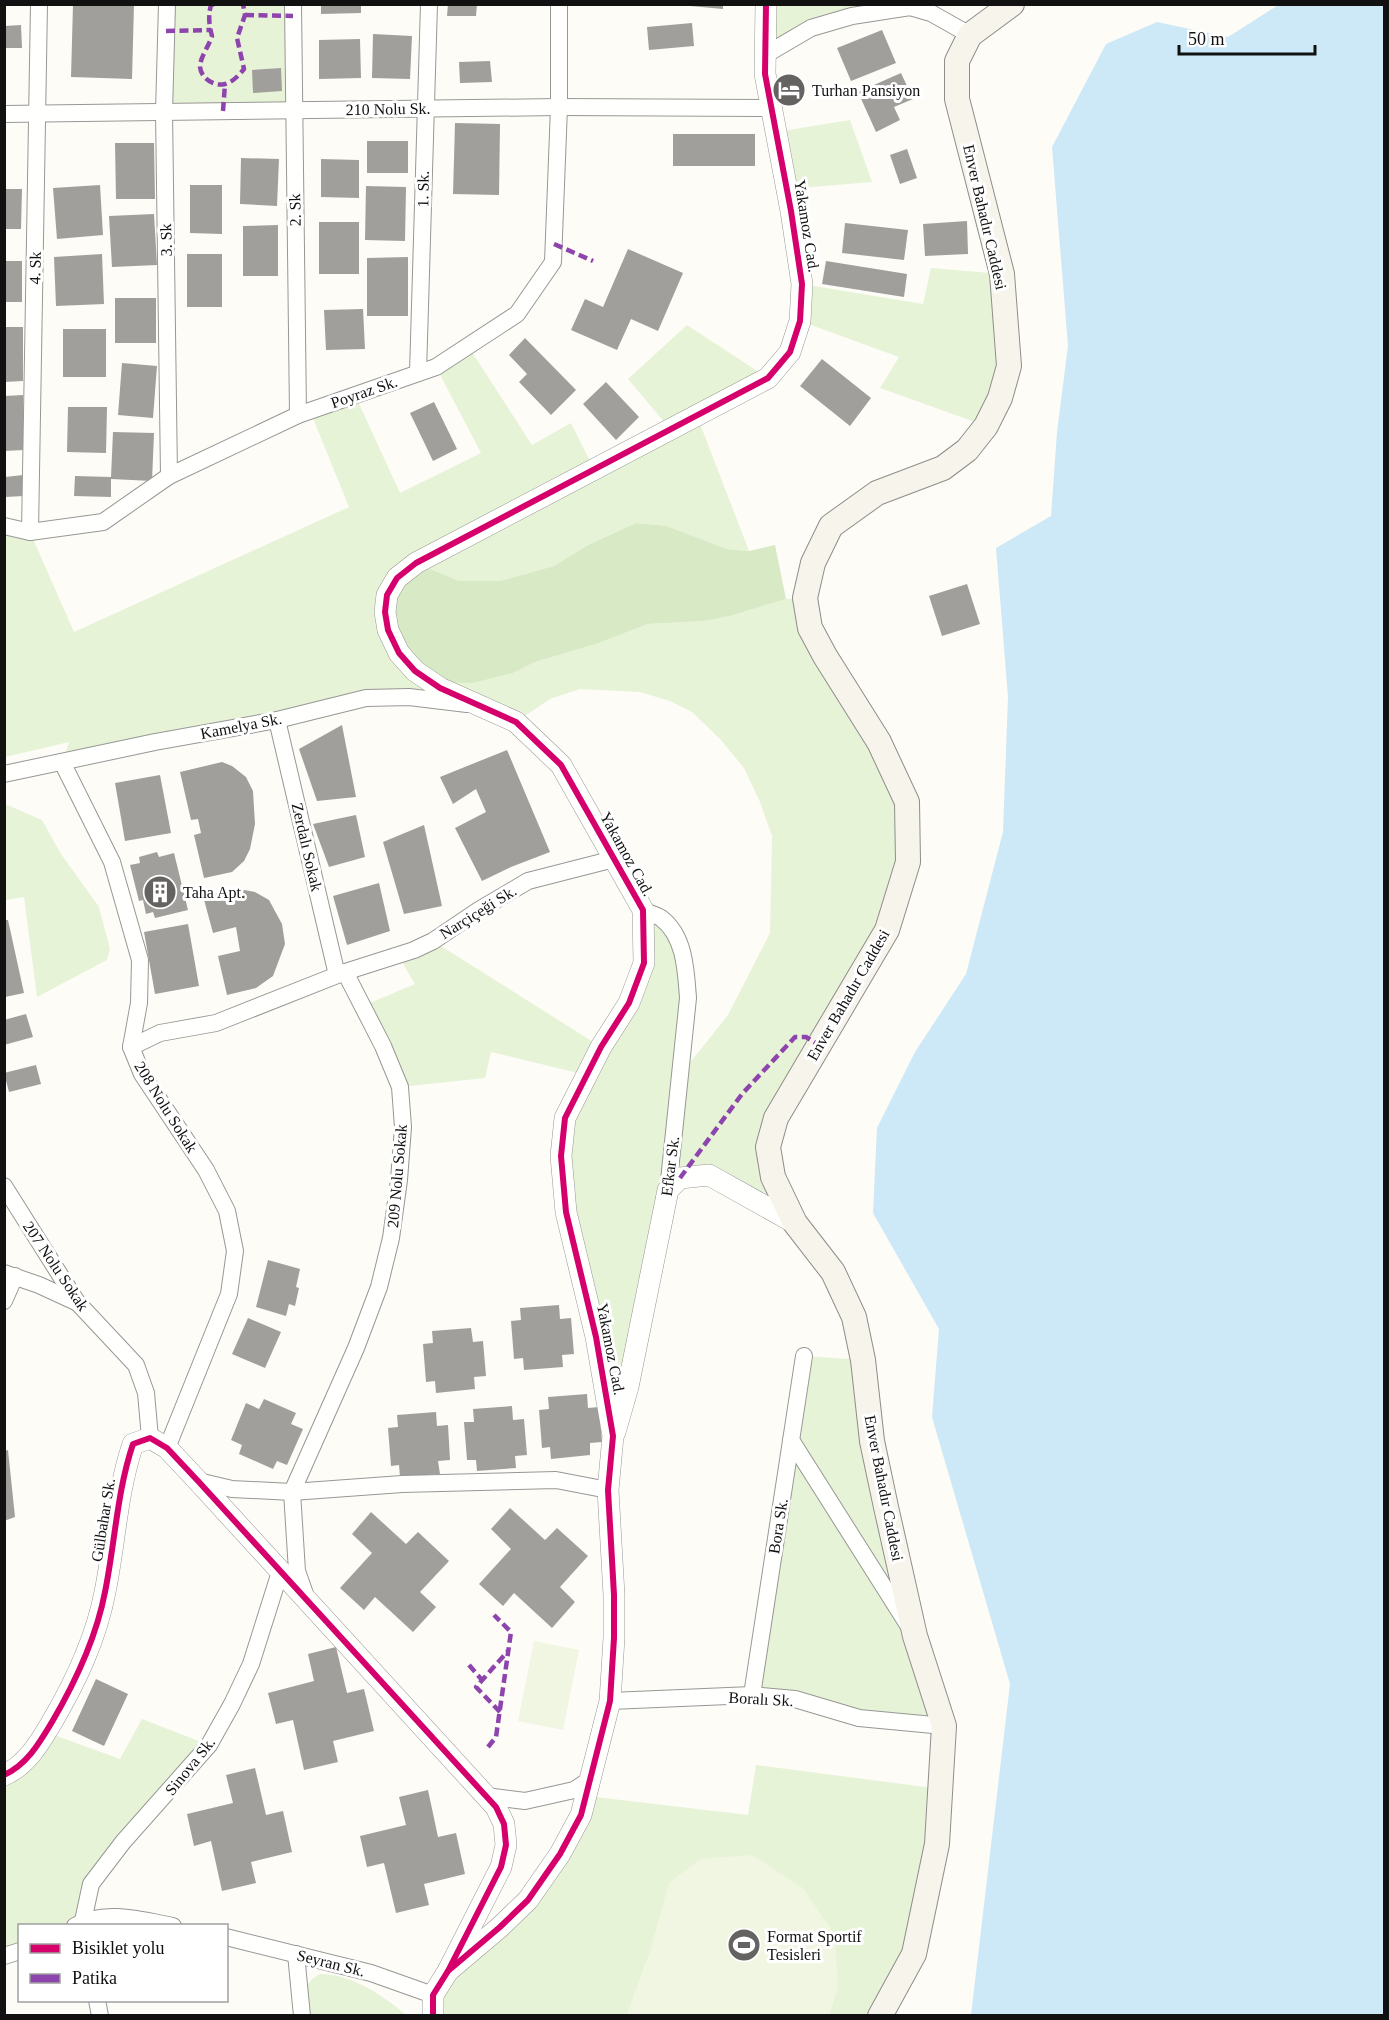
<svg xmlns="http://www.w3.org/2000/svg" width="1389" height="2020" viewBox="0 0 1389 2020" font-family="Georgia,serif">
	<rect width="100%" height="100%" fill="#fdfcf7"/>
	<!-- green -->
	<g fill="#e7f3d7">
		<path d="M167,5H293V110L164,112Z"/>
		<path d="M766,5H926L852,16L765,55Z"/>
		<path d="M850,120L872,182L787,189L776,132Z"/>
		<path d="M931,268L1002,274L1007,329L986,426L880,388L899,357L800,321L802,284L923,304Z"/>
		<path d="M687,325L768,378L697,416L749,551L727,549L667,526L636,523L588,545L554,566L500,581H459L416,563L513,673L535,662L596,644L648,624L704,621L730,616L786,599L805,598L907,802L908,862L768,1147L795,1223L709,1175L680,1178L613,1436L561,1156L586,1075L491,1052L485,1078L400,1087L365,1005L415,984L398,955L433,941L601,1047L629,1003L643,910L661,918L686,967L681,1074L728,1015L770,933L772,836L760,802L744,768L720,739L692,712L670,701L640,692L580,689L550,699L516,722L409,697L62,762L69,742L5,757V526L30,532L74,632L349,507L310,411L355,395L400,493L481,453L436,367L468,346L532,445L571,423L594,469L670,429L628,379Z"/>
		<path d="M5,804L42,820L61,854L99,907L110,949L107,960L37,997L24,897L5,900Z"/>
		<path d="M804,1356L863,1360L944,1726L752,1695Z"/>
		<path d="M142,1719L209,1745L123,1842L75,1925L20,1926L19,1951L5,1956L4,1775L46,1732L120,1759Z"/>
		<path d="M756,1765L941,1789L914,1954L880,2015H829L838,1986L649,1955L627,2015L433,2016V1995L500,1927L587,1796L748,1815Z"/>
		<path d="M320,1974C351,1974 383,1995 406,2015L302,2016C305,1997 302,1983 320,1974Z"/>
	</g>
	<!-- forest -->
	<path fill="#d8eac5" d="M636,523L667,526L727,549L749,551L775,545L786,599L730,616L704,621L648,624L596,644L535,662L513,673L472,683L431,682L399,653L387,595L416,563L459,581H500L554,566L588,545Z"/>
	<!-- pitch -->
	<g fill="#f0f6e1">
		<path d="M534,1641L579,1650L563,1730L518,1721Z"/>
		<path d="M752,1855L803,1888L835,1935L838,1986L829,2015H627L649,1955L669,1883L700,1859Z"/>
	</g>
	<!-- water -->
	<path fill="#cde8f7" d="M1280,4L1384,5V2015H971L1010,1684L932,1417L939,1329L873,1213L877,1128L915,1052L966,974L1003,832L1008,697L996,548L1051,516L1057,432L1068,346L1052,147L1106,44L1157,22L1228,37Z"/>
	<!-- building -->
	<g fill="#a19f9c">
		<path d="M73,4H134L132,79L71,77Z"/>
		<path d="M448,4H477L476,16H447Z"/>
		<path d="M690,4H723V9L690,6Z"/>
		<path d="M321,5H361V13L321,14Z"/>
		<path d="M692,23L694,46L649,50L647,27Z"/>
		<path d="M21,25L22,48H4V26Z"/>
		<path d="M882,30L896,63L851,81L837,48Z"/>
		<path d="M373,34L412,36L410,79L372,78Z"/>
		<path d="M360,39L361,78L319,79V40Z"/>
		<path d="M490,61L492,82L460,83L459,62Z"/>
		<path d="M281,68L282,91L253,93L252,70Z"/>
		<path d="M901,73L913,99L894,107L900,120L876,132L858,92Z"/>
		<path d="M455,123L500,124L499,195L453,194Z"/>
		<rect x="673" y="134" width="82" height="32"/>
		<rect x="367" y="141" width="41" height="32"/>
		<path d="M115,143H154L155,199H116Z"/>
		<path d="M907,149L917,178L900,184L890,155Z"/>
		<path d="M241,158L279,159L277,206L240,204Z"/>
		<path d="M321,159L359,160V198L321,197Z"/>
		<path d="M100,185L103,235L57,239L53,188Z"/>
		<path d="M190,185H222V234L190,233Z"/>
		<path d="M366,186L406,187L405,241L365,240Z"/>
		<path d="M4,189H22L21,229H4Z"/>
		<path d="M154,214L157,265L112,267L109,216Z"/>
		<path d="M967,221L968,254L925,256L923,224Z"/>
		<rect x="319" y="222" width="40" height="52"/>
		<path d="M845,223L908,230L904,260L842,253Z"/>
		<path d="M278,225V276H243V226Z"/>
		<path d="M628,249L683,273L658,331L631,319L617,350L571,330L585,299L603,307Z"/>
		<path d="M102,254L104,304L56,306L54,257Z"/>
		<rect x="187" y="254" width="35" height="53"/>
		<path d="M408,257V316H367V258Z"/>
		<rect x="4" y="261" width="18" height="41"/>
		<path d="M826,261L907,274L904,297L822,284Z"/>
		<rect x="115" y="298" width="41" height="45"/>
		<path d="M363,309L365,349L326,350L324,310Z"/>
		<path d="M4,327H23V381L4,382Z"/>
		<rect x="63" y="329" width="43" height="48"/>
		<path d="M525,338L576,390L551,415L519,382L527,374L509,355Z"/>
		<path d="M822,359L871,398L850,426L800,386Z"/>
		<path d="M122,363L157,366L153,418L118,415Z"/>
		<path d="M606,382L639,417L616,440L583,404Z"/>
		<path d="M23,395L24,450L4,451V396Z"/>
		<path d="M434,402L457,449L433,461L410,413Z"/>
		<path d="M68,407H107L106,453L67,452Z"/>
		<path d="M113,432L154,433L152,481L111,479V497L74,496L75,476L111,477Z"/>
		<path d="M23,475L24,496L5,497V477Z"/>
		<path d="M967,584L980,624L942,636L929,596Z"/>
		<path d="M342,725L356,797L317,801L299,749Z"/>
		<path d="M507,750L550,852L511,867L482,881L455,828L486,812L476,789L453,804L440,777Z"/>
		<path d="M222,762L232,766L246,777L253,791L255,824L250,849L244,861L232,872L204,878L194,835L201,833L198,819L191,820L180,772Z"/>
		<path d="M160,775L171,833L125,841L115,783Z"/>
		<path d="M356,815L365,857L329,867L313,824Z"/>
		<path d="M424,825L442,906L404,914L383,842Z"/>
		<path d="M157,852L159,857L174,853L188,910L155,918L153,912L146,914L143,900L139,901L130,865L140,863L139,857Z"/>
		<path d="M379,883L390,931L347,945L333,896Z"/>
		<path d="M239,889L255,892L269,900L282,924L285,944L273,976L256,988L227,995L218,956L240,951L236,927L213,933L203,896Z"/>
		<path d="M5,920H8L24,993L5,997Z"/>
		<path d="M188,924L199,986L155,994L144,932Z"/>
		<path d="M26,1014L33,1037L4,1045V1020Z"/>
		<path d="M36,1065L41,1084L9,1092L4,1073Z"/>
		<path d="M268,1260L300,1269L296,1287L299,1288L295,1306L289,1304L286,1316L256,1307Z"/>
		<path d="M559,1305L560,1319L571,1318L574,1354L562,1355L563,1367L524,1370L523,1358L514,1359L511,1321L521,1320L520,1308Z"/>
		<path d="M248,1318L281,1332L265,1368L232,1354Z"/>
		<path d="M471,1328L473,1342L483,1341L486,1376L474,1377L475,1389L436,1393L435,1381L426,1382L423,1344L433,1343L432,1331Z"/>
		<path d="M587,1394L588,1408L599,1407L602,1442L590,1443V1455L551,1459L550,1447L542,1448L539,1410L549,1409L548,1397Z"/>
		<path d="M264,1399L296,1413L291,1424L303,1429L287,1465L277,1461L273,1469L239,1454L242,1445L231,1440L246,1403L259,1409Z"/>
		<path d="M512,1406L513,1420L524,1419L527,1455L515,1456L516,1468L477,1471L476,1460H467L464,1422H474L473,1409Z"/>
		<path d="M436,1412L437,1426L448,1425L450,1460L438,1461L440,1474L400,1477L399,1465L391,1466L388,1428L398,1427L397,1415Z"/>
		<path d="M8,1450L15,1517L4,1521V1451Z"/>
		<path d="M510,1508L545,1540L557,1528L588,1556L560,1587L575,1602L552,1628L514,1593L503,1606L479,1584L511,1549L491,1529Z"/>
		<path d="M371,1512L406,1544L418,1532L449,1561L420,1592L436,1607L413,1632L375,1597L364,1610L340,1588L372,1553L352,1534Z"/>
		<path d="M336,1647L347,1693L364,1689L374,1731L333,1741L338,1762L304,1770L293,1720L276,1724L268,1693L314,1681L308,1654Z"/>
		<path d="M96,1679L128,1694L104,1746L72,1731Z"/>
		<path d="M255,1768L266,1815L283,1811L292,1852L251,1862L256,1883L222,1891L211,1841L194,1846L187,1814L233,1803L226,1775Z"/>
		<path d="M428,1790L438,1837L456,1833L465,1874L424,1884L429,1905L396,1913L384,1863L367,1867L360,1836L406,1825L399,1797Z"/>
	</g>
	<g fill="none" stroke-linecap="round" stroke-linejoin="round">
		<!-- minor casing -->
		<g stroke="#979795" stroke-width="18">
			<g id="minor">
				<path d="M167,4L164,112L169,476"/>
				<path d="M293,4L298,415"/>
				<path d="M765,55L811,28L852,16L910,7L931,13L970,35"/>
				<path d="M4,114L559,107L771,108"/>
				<path d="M418,373L429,4"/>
				<path d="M4,526L30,532L103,522L169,476L298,415L436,367L517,314L553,262L559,107V4"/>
				<path d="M30,532L39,4"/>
				<path d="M277,720L337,975"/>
				<path d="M62,762L112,862L140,960L139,1003L131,1047L142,1074L206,1170L227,1211L235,1251L229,1294L167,1448"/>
				<path d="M4,774L155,742L277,720L366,698L409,697L467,704"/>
				<path d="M643,910C648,913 656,915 661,918C685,936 686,971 688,998L668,1190"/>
				<path d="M345,972L414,950L433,941L479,910L528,881L614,859"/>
				<path d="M131,1047L160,1033L216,1023L345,972L383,1046L400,1087L403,1127L399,1180L391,1238L379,1287L356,1348L292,1492L297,1571L305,1594"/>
				<path d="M4,1186L77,1302L136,1365L146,1393L150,1438"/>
				<path d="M4,1273L39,1285L76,1302"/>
				<path d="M4,1301L15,1276"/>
				<path d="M791,1440L908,1625"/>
				<path d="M198,1481L232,1489L292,1492L402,1484L556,1480L608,1490"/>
				<path d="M752,1695L804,1356"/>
				<path d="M610,1701L752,1695L795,1699L859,1718L944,1726"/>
				<path d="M486,1796L525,1801L574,1790L591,1779"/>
				<path d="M75,1926C104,1909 142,1920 173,1926"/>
				<path d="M84,1926L83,1921L91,1884L123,1842L209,1745L232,1704L251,1664L280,1572"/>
				<path d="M226,1937L371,1973L433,1995"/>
				<path d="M296,1954L302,2016"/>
				<path d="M4,1956L20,1951"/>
				<path d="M97,2000L100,2016"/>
			</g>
		</g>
		<!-- tertiary casing -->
		<g stroke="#979795" stroke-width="22">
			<g id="tertiary">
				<path d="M615,1432L628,1387L668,1190L680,1178L709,1175L795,1223"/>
				<path d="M4,1775C27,1765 40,1742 52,1722C76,1681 96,1639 105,1592C115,1543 117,1491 133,1444L150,1438L167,1448L198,1481L496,1807L504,1824L506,1845L501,1867L448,1971L433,1995V2016"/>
				<path d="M448,1971L500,1927L528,1900L560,1854L581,1815L610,1701L614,1638V1595L608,1490L613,1436L596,1337L566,1212L561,1156L565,1118L601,1047L629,1003L644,963L643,910L561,765L516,722L440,688L415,671L399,653L388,630L385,612L387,595L397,578L416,563L768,378L790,352L800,321L802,284L791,211L765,74L766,4"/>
			</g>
		</g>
		<!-- secondary casing -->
		<g stroke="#8e8d8b" stroke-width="26">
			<path id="secondary" d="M880,2016L914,1954L937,1844L944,1726L915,1636L886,1507L872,1441L863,1360L854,1317L833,1272L795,1223L773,1177L768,1147L776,1118L887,930L908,862L907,802L879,742L825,656L810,628L805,598L813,563L831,526L877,493L943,468L967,450L986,426L1000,398L1009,366L1002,274L957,99V61L970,35L1012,4"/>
		</g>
		<!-- minor -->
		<use href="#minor" stroke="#fffffe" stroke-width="16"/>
		<!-- tertiary -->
		<use href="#tertiary" stroke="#fffffe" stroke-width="21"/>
		<!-- secondary -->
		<use href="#secondary" stroke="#f6f4eb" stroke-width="24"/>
		<!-- quiet -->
		<g stroke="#8e44ad" stroke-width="4.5" stroke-dasharray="9 4.5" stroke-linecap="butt">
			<path d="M214,4L211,5C208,16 209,25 212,36C209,46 200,57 200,67C201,78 214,87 225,84C233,82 239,75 244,69L237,38L245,15L243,4"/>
			<path d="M245,15L293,16"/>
			<path d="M166,31L211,30"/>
			<path d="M223,111L225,84"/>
			<path d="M554,244L593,261"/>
			<path d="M680,1178L742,1094L795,1037H806L819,1045"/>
			<path d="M469,1665L482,1680"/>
			<path d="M500,1712L476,1687L508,1651"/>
			<path d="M488,1747L496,1737L511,1632L494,1615"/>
		</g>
		<!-- cycleway casing -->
		<g stroke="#fff" stroke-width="10">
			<g id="cycleway">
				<path d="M4,1775C27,1765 40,1742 52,1722C76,1681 96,1639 105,1592C115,1543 117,1491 133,1444L150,1438L167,1448L198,1481L496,1807L504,1824L506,1845L501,1867L448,1971L433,1995V2016"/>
				<path d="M448,1971L500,1927L528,1900L560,1854L581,1815L610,1701L614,1638V1595L608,1490L613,1436L596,1337L566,1212L561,1156L565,1118L601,1047L629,1003L644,963L643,910L561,765L516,722L440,688L415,671L399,653L388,630L385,612L387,595L397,578L416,563L768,378L790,352L800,321L802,284L791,211L765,74L766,4"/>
			</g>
		</g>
		<!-- cycleway -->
		<use href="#cycleway" stroke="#d6006c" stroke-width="6"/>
	</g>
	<!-- icons -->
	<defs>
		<g id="hotel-disc" transform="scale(1.725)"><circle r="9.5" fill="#646362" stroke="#fff"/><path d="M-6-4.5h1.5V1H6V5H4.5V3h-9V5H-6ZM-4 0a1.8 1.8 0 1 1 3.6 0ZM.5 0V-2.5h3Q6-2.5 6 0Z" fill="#fff"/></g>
		<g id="building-disc" transform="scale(1.725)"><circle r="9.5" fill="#646362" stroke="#fff"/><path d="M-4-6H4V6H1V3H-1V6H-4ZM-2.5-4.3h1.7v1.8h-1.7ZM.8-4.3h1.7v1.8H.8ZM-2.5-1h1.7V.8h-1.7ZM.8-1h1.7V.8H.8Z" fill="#fff"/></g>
		<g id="stadium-disc" transform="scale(1.725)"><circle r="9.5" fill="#646362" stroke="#fff"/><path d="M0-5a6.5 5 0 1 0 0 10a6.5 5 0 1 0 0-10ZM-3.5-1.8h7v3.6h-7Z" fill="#fff"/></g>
	</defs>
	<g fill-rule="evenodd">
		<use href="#hotel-disc" x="789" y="90"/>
		<use href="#building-disc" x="160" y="892"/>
		<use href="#stadium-disc" x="744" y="1945"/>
	</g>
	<g text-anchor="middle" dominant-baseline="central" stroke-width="6" stroke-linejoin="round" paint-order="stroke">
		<!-- poi labels -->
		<g font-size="16" fill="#111" stroke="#fff" text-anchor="start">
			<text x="812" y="90">Turhan Pansiyon</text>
			<text x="183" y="892">Taha Apt.</text>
			<text x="767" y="1936">Format Sportif<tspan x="767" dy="18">Tesisleri</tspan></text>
		</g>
		<!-- street labels -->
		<g font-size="16" fill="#111" stroke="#fff">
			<text transform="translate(388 109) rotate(-1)">210 Nolu Sk.</text>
			<text transform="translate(423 189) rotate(-89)">1. Sk.</text>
			<text transform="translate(295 210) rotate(-91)">2. Sk</text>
			<text transform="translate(985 217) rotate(77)">Enver Bahadır Caddesi</text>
			<text transform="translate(807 226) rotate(81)">Yakamoz Cad.</text>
			<text transform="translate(166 240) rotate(-91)">3. Sk</text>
			<text transform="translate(35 268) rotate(-89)">4. Sk</text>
			<text transform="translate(364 392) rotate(-19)">Poyraz Sk.</text>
			<text transform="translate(241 726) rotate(-11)">Kamelya Sk.</text>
			<text transform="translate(307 847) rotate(77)">Zerdalı Sokak</text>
			<text transform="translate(627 854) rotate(61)">Yakamoz Cad.</text>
			<text transform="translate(478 912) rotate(-32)">Narçiçeği Sk.</text>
			<text transform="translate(848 995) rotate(-60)">Enver Bahadır Caddesi</text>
			<text transform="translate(166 1107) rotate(58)">208 Nolu Sokak</text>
			<text transform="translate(670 1166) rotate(-83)">Efkar Sk.</text>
			<text transform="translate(397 1176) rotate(-85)">209 Nolu Sokak</text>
			<text transform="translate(56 1266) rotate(56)">207 Nolu Sokak</text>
			<text transform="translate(611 1349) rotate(79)">Yakamoz Cad.</text>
			<text transform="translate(884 1488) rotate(79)">Enver Bahadır Caddesi</text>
			<text transform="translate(103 1520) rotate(-81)">Gülbahar Sk.</text>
			<text transform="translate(778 1526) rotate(-81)">Bora Sk.</text>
			<text transform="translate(761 1699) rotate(3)">Boralı Sk.</text>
			<text transform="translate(190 1766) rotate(-51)">Sinova Sk.</text>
			<text transform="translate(331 1963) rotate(14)">Seyran Sk.</text>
		</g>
	</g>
	<!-- border -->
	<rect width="1389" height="2020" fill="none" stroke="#111111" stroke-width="12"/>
	<!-- legend -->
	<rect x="18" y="1924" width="210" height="78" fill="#ffffff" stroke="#a0a0a0" stroke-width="1.5"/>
	<rect x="30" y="1944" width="30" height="9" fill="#d6006c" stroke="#a0a0a0" stroke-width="1.5"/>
	<text x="72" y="1954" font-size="18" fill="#111111">Bisiklet yolu</text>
	<rect x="30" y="1974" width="30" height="9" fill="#8e44ad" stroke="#a0a0a0" stroke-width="1.5"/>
	<text x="72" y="1984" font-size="18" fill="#111111">Patika</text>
	<!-- scale -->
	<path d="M1179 45v9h136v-9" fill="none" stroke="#111111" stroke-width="3"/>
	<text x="1188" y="45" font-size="18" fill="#111111" stroke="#ffffff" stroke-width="4.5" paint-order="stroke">50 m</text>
</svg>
